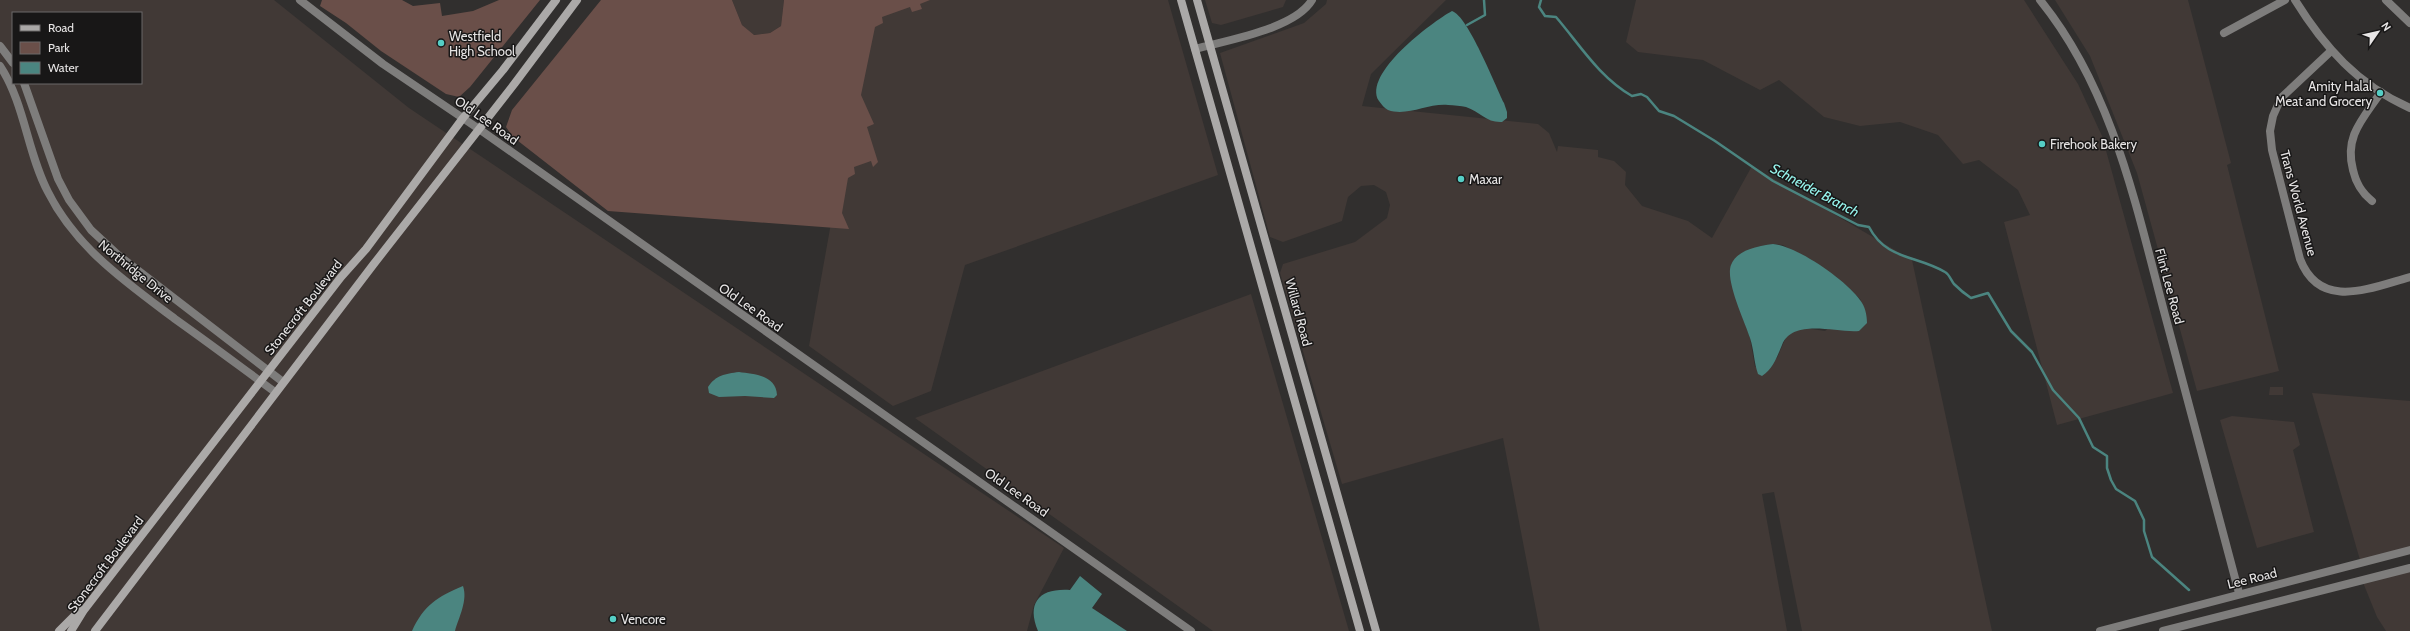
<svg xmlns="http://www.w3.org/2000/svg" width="2410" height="631" viewBox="0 0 2410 631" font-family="Cabin,sans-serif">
	<rect width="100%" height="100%" fill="#312f2e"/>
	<!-- built -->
	<g fill="#413936" fill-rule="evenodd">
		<path d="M0,0H274L409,108L1064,548L1034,605L1027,631H0ZM13,13H141V83H13Z"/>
		<path d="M732,0H784L781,26L770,33L753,35L742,25Z"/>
		<path d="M900,0H1168L1218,175L965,265L931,391L893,406L809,346L869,11Z"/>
		<path d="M1205,0H1286L1283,7L1221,25L1212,23Z"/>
		<path d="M1327,0H1446L1371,74L1362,106L1538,124L1549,133L1557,152L1558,146L1598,150V157L1614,161L1626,172L1625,185L1642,206L1688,221L1712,238L1752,166L1912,260L1992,631H1802L1774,492L1762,494L1787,631H1540L1503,438L1342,484L1280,273L1283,264L1355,242L1387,218L1390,205L1386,192L1374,185L1361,186L1348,197L1342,221L1283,242L1270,237L1220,53L1304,23L1326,4ZM1773,244L1783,245L1843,283L1861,300L1825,331L1805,328L1791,332L1786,337L1777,358L1755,367L1750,338L1732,283L1731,265L1757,247Z"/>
		<path d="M1636,0H2024L2078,84L2102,136L2173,393L2057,425L2004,222L2030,215L2018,190L1979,160L1963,164L1938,135L1900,122L1860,126L1824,117L1779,80L1760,90L1703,60L1638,52L1626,42Z"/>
		<path d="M2055,0H2188L2231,163L2227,165L2279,371L2197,391L2137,173L2090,56Z"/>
		<path d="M1251,294L1349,631H1213L915,418Z"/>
		<path d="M2270,387H2283V395H2269Z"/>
		<path d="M2312,393L2410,401V547L2360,560Z"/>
		<path d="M2232,416L2294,422L2300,445L2293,450L2314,532L2257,548L2220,420Z"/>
		<path d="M2410,568V631H2386L2377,617L2362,580Z"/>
	</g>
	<!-- green -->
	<g fill="#6a4f49">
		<path d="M322,0H402L413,6L440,3L442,16L473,11L499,0H540L470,87L459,97L446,94L381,51L346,23L320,6Z"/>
		<path d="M601,0H732L742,25L754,35L770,33L781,26L784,0H930L920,4L922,9L912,12L910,7L882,17L883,23L875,27L861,95L874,124L867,127L878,162L873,167L871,161L854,167L855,174L848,178L842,213L849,229L608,211L513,137L506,127L512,110Z"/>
	</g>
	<!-- water -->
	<g fill="#4b8580">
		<path d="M1452,11C1468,16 1495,85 1504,103L1507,112V118L1502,122C1487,123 1480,112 1466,107C1461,106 1454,105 1448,105C1428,103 1407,117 1388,110C1384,108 1382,105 1379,101C1362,74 1432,22 1452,11Z"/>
		<path d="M1773,244C1797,246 1846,280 1860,300C1865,306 1867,315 1867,323L1859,331C1835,333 1793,318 1782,345C1777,357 1773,369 1762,376L1758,374C1754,363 1754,350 1750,338C1745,322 1725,281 1731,265C1737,249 1760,246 1773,244Z"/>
		<path d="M739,372C754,374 776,375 777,395L774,398L745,396L719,397L709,393L708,387C716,375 725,374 739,372Z"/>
		<path d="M1080,576L1102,594L1092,608L1127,631H1038C1026,602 1040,588 1070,590Z"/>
		<path d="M463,586C468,600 459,617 455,631H412C424,605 437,597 463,586Z"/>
	</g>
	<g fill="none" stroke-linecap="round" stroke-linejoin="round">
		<!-- stream -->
		<g stroke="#4b8580" stroke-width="2.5">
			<path d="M1541,0L1539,7L1545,16L1556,17C1580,45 1599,77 1632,96L1641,94L1647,97L1659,111L1674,116L1715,141L1773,181L1858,225L1869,227C1886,260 1916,255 1945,272C1949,274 1951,280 1954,284C1959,289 1965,294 1971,298L1988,293L2011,331L2032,352L2053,390L2079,418L2093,447L2107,456V468L2111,480L2116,489L2135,501L2144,520V531L2152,557L2189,590"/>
			<path d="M1467,25L1485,15L1484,0"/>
		</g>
		<!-- minor -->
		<g stroke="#7e7d7c" stroke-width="8">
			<path d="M2040,0C2113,90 2136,206 2165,315C2190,408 2214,501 2239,593"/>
			<path d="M2295,0C2324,47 2358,85 2410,108"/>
			<path d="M2386,0L2410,23"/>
			<path d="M2224,33L2285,0"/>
			<path d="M0,46L13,63"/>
			<path d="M1195,49C1227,40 1295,29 1312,0"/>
			<path d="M2331,51L2281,98L2273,116L2270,131L2272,150L2300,259C2320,311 2370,288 2410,277"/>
			<path d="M0,66C25,104 27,152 48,192C76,248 127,283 175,319C209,343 242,368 275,392"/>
			<path d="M24,83L58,179L69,200L91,230L118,255L283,382"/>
			<path d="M479,129L1191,631"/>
			<path d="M2372,201C2361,192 2356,183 2353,170C2344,136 2363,119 2381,92"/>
		</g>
		<!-- tertiary -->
		<g stroke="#7e7d7c" stroke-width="8">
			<path d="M300,0L383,64L479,129"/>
			<path d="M2100,631L2410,550"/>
			<path d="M2163,631L2410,568"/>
		</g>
		<!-- secondary -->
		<g stroke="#aba9a8" stroke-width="8">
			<path d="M1181,0L1360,631"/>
			<path d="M1197,0L1376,631"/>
			<path d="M59,631L80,610"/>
			<path d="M71,631L84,610L341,277L366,249L463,118L503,70L556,0"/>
			<path d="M95,631L373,265L515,83L577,0"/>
		</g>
	</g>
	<!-- markers -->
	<g fill="#55cec5" stroke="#181717" stroke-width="1.5">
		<circle cx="441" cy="43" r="4"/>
		<circle cx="2380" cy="93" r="4"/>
		<circle cx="2042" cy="144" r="4"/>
		<circle cx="1461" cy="179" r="4"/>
		<circle cx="613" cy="619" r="4"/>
	</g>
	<g text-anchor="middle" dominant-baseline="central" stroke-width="3" stroke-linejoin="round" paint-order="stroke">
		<!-- poi labels -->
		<g font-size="13" fill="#e7e5e5" stroke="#181717" text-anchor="start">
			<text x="449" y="36">Westfield<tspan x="449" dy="15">High School</tspan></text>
			<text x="2372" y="86" text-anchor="end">Amity Halal<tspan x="2372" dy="15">Meat and Grocery</tspan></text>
			<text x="2050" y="144">Firehook Bakery</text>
			<text x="1469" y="179">Maxar</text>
			<text x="621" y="619">Vencore</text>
		</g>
		<!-- street labels -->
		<g font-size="13" fill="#e7e5e5" stroke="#181717">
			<text transform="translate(487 120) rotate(35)">Old Lee Road</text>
			<text transform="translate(2299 203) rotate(75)">Trans World Avenue</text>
			<text transform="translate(136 271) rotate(39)">Northridge Drive</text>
			<text transform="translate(2170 286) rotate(75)">Flint Lee Road</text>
			<text transform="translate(303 307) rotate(-52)">Stonecroft Boulevard</text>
			<text transform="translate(751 307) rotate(35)">Old Lee Road</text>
			<text transform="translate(1299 312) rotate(75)">Willard Road</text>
			<text transform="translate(1017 492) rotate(35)">Old Lee Road</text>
			<text transform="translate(105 564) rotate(-53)">Stonecroft Boulevard</text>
			<text transform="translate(2252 578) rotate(-14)">Lee Road</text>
		</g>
		<!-- water labels -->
		<g font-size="14" font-style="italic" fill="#97f6ee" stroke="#181717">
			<text transform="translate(1815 190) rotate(28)">Schneider Branch</text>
		</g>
	</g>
	<!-- legend -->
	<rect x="12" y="12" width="130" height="72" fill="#181717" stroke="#6b6969"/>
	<rect x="20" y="25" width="20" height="6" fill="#aba9a8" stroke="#6b6969"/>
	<text x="48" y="32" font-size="12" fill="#e7e5e5">Road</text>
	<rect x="20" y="42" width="20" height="12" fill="#6a4f49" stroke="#6b6969"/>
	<text x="48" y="52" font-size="12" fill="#e7e5e5">Park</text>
	<rect x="20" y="62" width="20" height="12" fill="#4b8580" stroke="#6b6969"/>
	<text x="48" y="72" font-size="12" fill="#e7e5e5">Water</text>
	<!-- north arrow -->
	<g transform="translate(2378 32) rotate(56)" stroke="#181717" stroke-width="3" paint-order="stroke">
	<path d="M0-3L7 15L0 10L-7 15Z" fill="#e7e5e5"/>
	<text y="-6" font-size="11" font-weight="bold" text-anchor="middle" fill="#e7e5e5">N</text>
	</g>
</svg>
